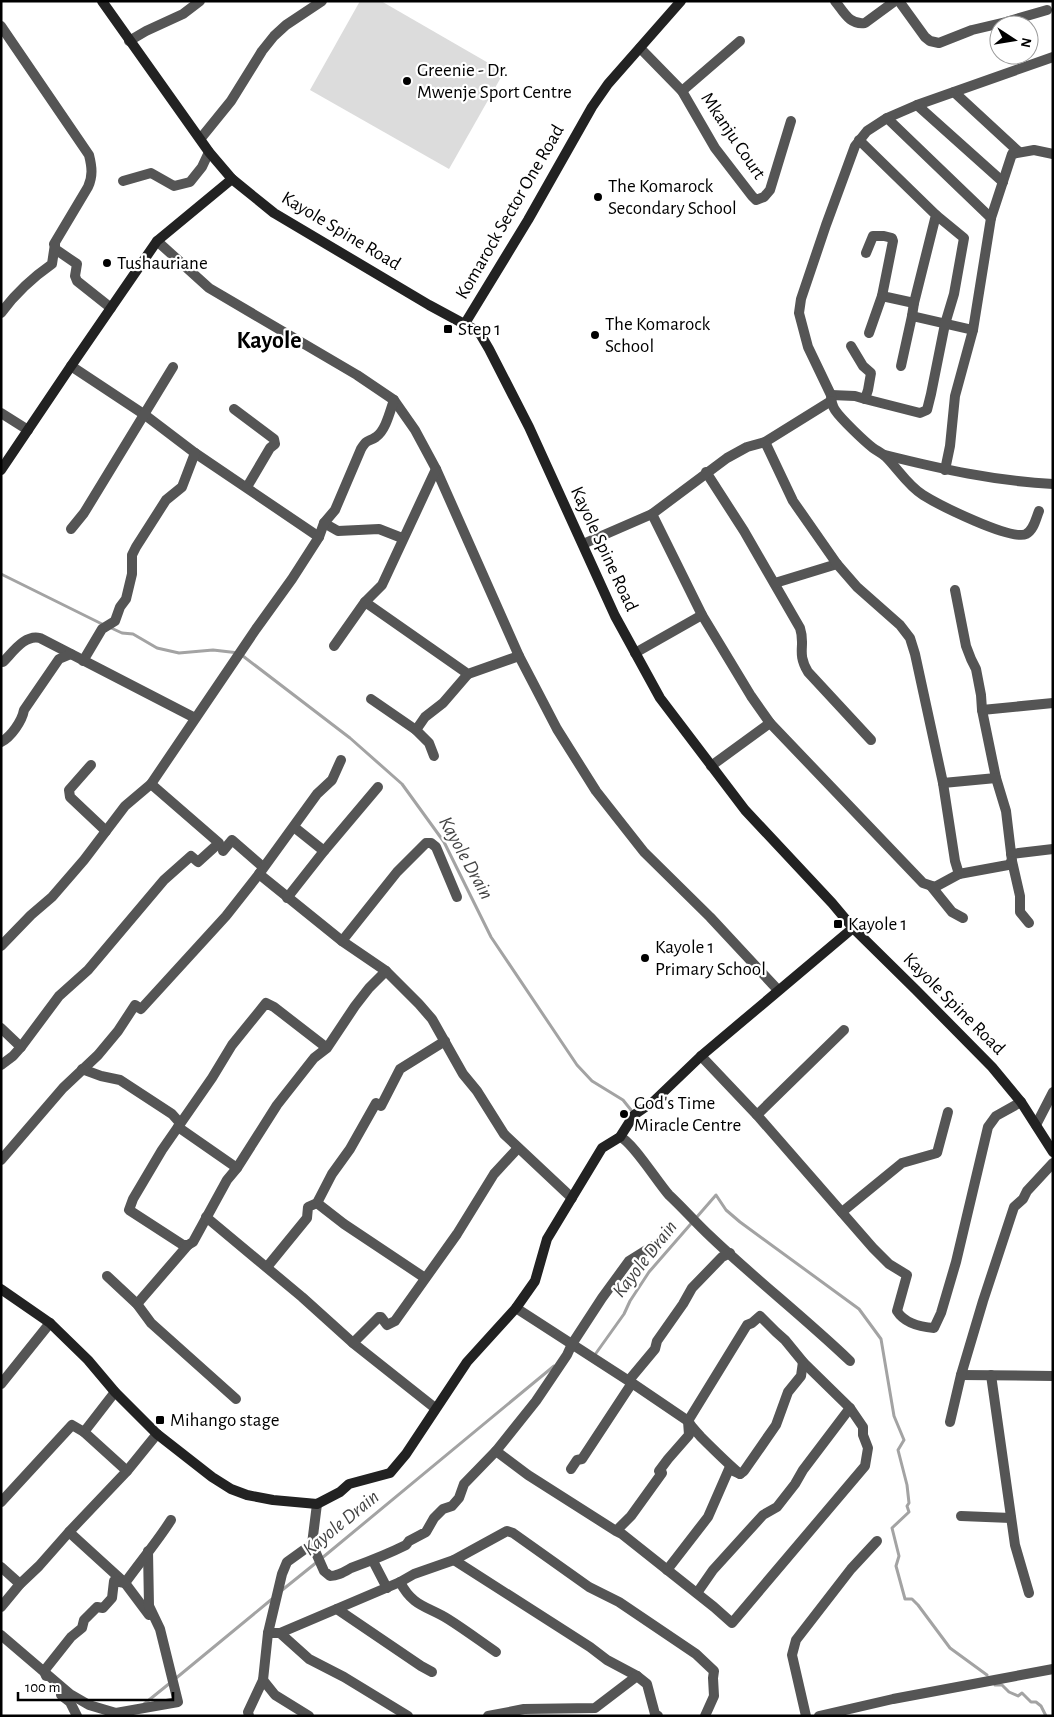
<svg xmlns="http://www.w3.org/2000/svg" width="1054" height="1717" viewBox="0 0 1054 1717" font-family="'Alegreya Sans',sans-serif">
	<rect width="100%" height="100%" fill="#fff"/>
	<!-- green -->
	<path fill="#dcdcdc" d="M360,1H381L504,72L449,169L310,90Z"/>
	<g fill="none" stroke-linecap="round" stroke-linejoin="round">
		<!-- stream -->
		<g stroke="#a3a3a3" stroke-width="3">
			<path d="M1,574L104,625"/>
			<path d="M109,627L122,633L133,634L157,648L179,653L213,650L239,653L350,738L402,784L444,842L491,937L577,1065L592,1081L623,1100L631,1110"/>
			<path d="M594,1356L624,1314L630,1301L649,1272L716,1195L726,1210L740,1222L859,1309L881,1339L894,1416L904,1440L898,1450L907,1485L909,1503L907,1506L909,1512L892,1528L899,1556L896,1566L905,1599H912L918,1605L950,1648L987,1675"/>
			<path d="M322,1558L554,1366"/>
			<path d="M281,1591L317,1562"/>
			<path d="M175,1679L272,1599"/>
			<path d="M995,1685H1002L1009,1692L1018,1696L1022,1693L1031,1702H1036L1041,1706L1046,1716"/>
			<path d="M144,1704L170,1683"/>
		</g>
		<!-- street -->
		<g stroke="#555" stroke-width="10">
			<path d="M835,1C844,12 849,25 865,23L895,1"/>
			<path d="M899,1L925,37L930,41L939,43L972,30L1006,22L1047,10"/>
			<path d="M1,26L89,155C92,167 93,176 88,187L54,244H55V249L77,264L75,276L77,281L111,308"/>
			<path d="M129,41L146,31L183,14L200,1"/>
			<path d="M640,48L682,91L715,148L752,196L756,200L764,197L770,190L791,121"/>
			<path d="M682,91L740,41"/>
			<path d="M954,92L1019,152"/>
			<path d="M917,105L1003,182"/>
			<path d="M887,118L991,218"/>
			<path d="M201,138L231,101L262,51L274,36L286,25L322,1"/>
			<path d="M859,140L936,215L914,303L912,316"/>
			<path d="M123,181L151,173L174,186L190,182L202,167L209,152"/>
			<path d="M157,241L209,288L357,375L394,400L415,430L436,469L519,656L557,729L596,791L644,852L710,917L778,990"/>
			<path d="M866,253L873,236H884L892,238L893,241L882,296L914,303"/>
			<path d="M1,313C15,294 32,278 52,264L55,244"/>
			<path d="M869,333L882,296"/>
			<path d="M71,366L145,415L195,453L319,537"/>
			<path d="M901,366L912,316L973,330"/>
			<path d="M831,395L855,396L865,399L868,390L871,373L863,366L851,346"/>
			<path d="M865,399L920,413L927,410L931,394L945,324L954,294L964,238L936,215"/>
			<path d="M234,409L274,439L275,444L270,448L247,487"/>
			<path d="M1,413L28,430"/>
			<path d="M885,455C941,469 995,481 1053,484"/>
			<path d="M945,470L950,446L955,396L973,330L991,218L1012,154L1034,150L1053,154"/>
			<path d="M706,472L744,531L800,628C806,646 796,652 808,672L871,740"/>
			<path d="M1039,511C1036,518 1034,530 1026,534C1011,541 939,505 923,495C908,486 898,469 886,457C882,453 877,451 873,448C864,441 841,419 835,410C832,405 831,400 831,395L808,347L799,313L801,299L826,225L855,146L867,131L887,118L917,105L1053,57"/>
			<path d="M652,514L702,615L751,696L770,723"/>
			<path d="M324,523L338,531L379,529L402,538"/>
			<path d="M71,529L84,513L173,367"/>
			<path d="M583,544L652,514L727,458L747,447L765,442L831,401"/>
			<path d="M775,583L837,564"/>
			<path d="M955,590L966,646L971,659L976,669L981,695L982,710L996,778L1006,811L1012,861L1008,865L959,874"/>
			<path d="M365,602L382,585L436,469"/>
			<path d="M334,646L365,602L468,674L519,656"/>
			<path d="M635,653L702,615"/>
			<path d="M83,661L102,629L115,621L120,607L126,599L132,574V555L136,547L166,500L182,487L195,453"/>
			<path d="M3,662C13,652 25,634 40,638L195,718"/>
			<path d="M371,699L416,730"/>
			<path d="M982,710L1053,703"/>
			<path d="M1,742C11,737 22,721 24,710L59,659L71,654"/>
			<path d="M434,756L429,743L416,730L425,717L443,703L468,674"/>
			<path d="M91,765L69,790L70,797L106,831"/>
			<path d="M711,766L770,723L923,883L935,887L959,874L955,861L943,783L915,654L910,638L900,625L857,587L837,564L793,501L765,442"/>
			<path d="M943,783L996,778"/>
			<path d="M294,827L324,851"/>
			<path d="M223,851L232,840L263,867"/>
			<path d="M1011,854L1053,849"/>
			<path d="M1012,861L1020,896V912L1029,923"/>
			<path d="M259,874L342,941L386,971L419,1004L432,1019L463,1074L477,1091L504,1134L572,1198"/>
			<path d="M931,886L952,912L963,918"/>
			<path d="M287,898L324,851L378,787"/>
			<path d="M342,941L397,872L426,843H431L436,847L457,897"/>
			<path d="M1,946L31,915L52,897L84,860L125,806L151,784L256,629L292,579L319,537L324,523L335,510L361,449C368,438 367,443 376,437C386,430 390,411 394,400"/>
			<path d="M1,1028L21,1047"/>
			<path d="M327,1048L274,1007L266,1003L232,1045L212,1078L162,1150L133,1199L129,1210L183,1245H188L193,1242L227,1180L237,1168L277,1105L314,1058L327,1048L355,1006L369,988L386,971"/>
			<path d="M701,1056L757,1115L873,1248L889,1264L907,1275L897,1311C905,1324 921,1327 934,1328L941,1313L956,1262L988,1127L996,1116L1021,1102"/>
			<path d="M1,1065L13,1056L21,1047L59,996L88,970L164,880L191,856L198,862L219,843L151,784"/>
			<path d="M82,1069L101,1076L120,1080L172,1114L180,1123"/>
			<path d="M757,1115L844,1030"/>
			<path d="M1036,1125L1053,1092"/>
			<path d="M178,1127L237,1168"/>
			<path d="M620,1137C632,1141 658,1183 669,1195C683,1208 696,1223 710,1236C755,1279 804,1317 850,1361"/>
			<path d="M1,1160L63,1088L98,1055L118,1031L135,1005L141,1009L226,916L259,874L317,794L332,780L341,760"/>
			<path d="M317,1203L344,1224L425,1278"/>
			<path d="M842,1212L902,1163L937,1153L948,1112"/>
			<path d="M206,1217L302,1297L353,1343L435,1408"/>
			<path d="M267,1267L307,1218L308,1207L317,1203L332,1174L350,1149L376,1103L381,1106L400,1069L445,1041"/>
			<path d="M107,1276L137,1304L151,1323L236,1399"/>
			<path d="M137,1304L188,1245"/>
			<path d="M516,1308L632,1383L688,1421C692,1428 696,1431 701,1437C714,1450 726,1462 740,1474"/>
			<path d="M353,1343L379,1317H381L387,1325L395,1321L457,1234L494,1174L518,1148"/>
			<path d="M961,1375L1053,1376"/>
			<path d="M991,1375L1015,1545L1029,1593"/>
			<path d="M1,1384L50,1323"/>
			<path d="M950,1422L961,1375L983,1301L1014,1207L1023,1199L1027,1191L1053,1163"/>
			<path d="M84,1432L127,1471"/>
			<path d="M496,1451L528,1475L616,1531L622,1534L714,1607L732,1623L865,1466L868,1448L863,1435V1427L850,1408L803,1362L785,1340L776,1332L760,1316L752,1323L747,1325L688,1421L689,1435L668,1459L659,1471L662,1473L631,1516L616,1531"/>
			<path d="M571,1469L577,1460L582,1459L632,1383L630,1379L655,1349L657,1341L683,1304L692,1288L722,1257L730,1253"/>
			<path d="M1,1502L72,1425L84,1432L115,1392"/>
			<path d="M317,1504L312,1544L324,1571L330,1576C338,1576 344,1572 351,1568C370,1561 388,1554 406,1545L409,1541L426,1532L434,1518L443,1509L452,1506L459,1498L464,1484L496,1451L536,1401L567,1355L572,1344L602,1298L629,1261L653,1246"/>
			<path d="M961,1516L1011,1518"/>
			<path d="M69,1532L125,1583L149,1615"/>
			<path d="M454,1560L590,1647L607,1660L637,1676L647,1684L655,1714L658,1716"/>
			<path d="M373,1561L387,1588"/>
			<path d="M1,1567L20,1584"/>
			<path d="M667,1570L708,1517L729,1469L740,1474L744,1471L776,1425L788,1392L801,1376L803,1362"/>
			<path d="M400,1582C413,1607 427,1606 448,1619C464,1629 480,1641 496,1652"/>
			<path d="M697,1593L713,1570L763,1515L777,1507L795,1484L803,1470L850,1408"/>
			<path d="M1,1607L20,1584L39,1566L69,1532L127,1471L157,1434"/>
			<path d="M337,1609L421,1666L432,1672"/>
			<path d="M268,1633H280L400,1582L414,1574L454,1560L507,1531L513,1533L589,1587L619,1602L696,1654L714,1671L713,1678L714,1696L705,1716"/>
			<path d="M280,1633L309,1659L344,1677L408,1716"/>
			<path d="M1,1635L70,1694L89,1705L116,1713L178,1702L160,1629L149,1606L148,1551"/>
			<path d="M46,1676L44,1671L71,1637L82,1628L84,1620L97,1607L103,1608L112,1598L114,1581L125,1583C140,1562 157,1542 171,1520"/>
			<path d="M263,1680L275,1695L309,1716"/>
			<path d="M61,1695L70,1702L77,1716"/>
			<path d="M249,1716L248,1712L263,1680L268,1633L282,1574L287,1562L312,1544"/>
			<path d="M488,1716L524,1709L595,1708L637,1676"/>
			<path d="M806,1716L792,1655L796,1640L851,1569L877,1541"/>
			<path d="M819,1716L893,1699L1053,1669"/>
		</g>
		<!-- secondary -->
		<g stroke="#222" stroke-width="10">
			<path d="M102,1L209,152L232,179L274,213L429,305L479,332L489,349L529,427L615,616L660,698L745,810L832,903L853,928L916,990L992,1067L1021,1102L1053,1152"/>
			<path d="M464,325L528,220L592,107L608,84L681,1"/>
			<path d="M1,470L71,366L157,241L232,179"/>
			<path d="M1,1289L50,1323L88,1360L115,1392L157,1434L212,1477L231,1489L247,1495L273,1500L317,1504L340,1492L349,1484L390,1473L406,1454L467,1362L516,1308L535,1281L547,1239L602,1148L620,1137L634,1115L654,1101L701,1056L853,928"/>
		</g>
	</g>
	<!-- markers -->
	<g fill="#000" stroke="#fff" stroke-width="2">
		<circle cx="407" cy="81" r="5"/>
		<circle cx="598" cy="197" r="5"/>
		<circle cx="107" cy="263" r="5"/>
		<rect x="443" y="324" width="10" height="10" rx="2.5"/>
		<circle cx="595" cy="335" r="5"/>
		<rect x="833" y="919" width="10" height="10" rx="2.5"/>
		<circle cx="645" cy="958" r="5"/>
		<circle cx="624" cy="1114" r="5"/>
		<rect x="155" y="1415" width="10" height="10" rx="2.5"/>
	</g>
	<g text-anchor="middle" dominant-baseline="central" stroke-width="4.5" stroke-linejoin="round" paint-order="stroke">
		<!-- poi labels -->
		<g font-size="19" fill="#000" stroke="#fff" text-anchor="start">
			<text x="417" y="70">Greenie - Dr.<tspan x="417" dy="22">Mwenje Sport Centre</tspan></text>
			<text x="608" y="186">The Komarock<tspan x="608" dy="22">Secondary School</tspan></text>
			<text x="117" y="263">Tushauriane</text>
			<text x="605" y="324">The Komarock<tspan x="605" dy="22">School</tspan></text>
			<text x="458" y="329">Step 1</text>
			<text x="848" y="924">Kayole 1</text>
			<text x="655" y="947">Kayole 1<tspan x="655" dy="22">Primary School</tspan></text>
			<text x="634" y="1103">God's Time<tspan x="634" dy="22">Miracle Centre</tspan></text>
			<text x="170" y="1420">Mihango stage</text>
		</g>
		<!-- street labels -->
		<g font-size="19" fill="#000" stroke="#fff">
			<text transform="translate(733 136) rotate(56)">Mkanju Court</text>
			<text transform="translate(510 212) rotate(-60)">Komarock Sector One Road</text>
			<text transform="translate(341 231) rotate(31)">Kayole Spine Road</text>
			<text transform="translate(604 549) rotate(65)">Kayole Spine Road</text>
			<text transform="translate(954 1004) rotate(45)">Kayole Spine Road</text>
		</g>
		<!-- water labels -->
		<g font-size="20" font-style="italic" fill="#444" stroke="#fff">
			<text transform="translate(466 858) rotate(61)">Kayole Drain</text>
			<text transform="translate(645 1259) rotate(-52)">Kayole Drain</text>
			<text transform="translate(341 1523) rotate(-39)">Kayole Drain</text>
		</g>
		<!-- district labels -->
		<g font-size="24" font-weight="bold" fill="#000" stroke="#fff">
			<text x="269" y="341">Kayole</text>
		</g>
	</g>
	<!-- border -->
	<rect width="1054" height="1717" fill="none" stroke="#000000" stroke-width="5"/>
	<!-- north arrow -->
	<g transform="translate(1014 40) rotate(102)"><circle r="24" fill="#ffffff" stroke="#999999"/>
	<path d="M0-4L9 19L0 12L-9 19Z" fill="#000000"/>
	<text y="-8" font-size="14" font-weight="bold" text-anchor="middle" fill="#000000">N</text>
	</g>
	<!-- scale -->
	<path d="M18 1692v8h155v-8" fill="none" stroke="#000000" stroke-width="2.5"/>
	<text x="25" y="1692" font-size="15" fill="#000000" stroke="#ffffff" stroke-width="4" paint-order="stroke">100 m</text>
</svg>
